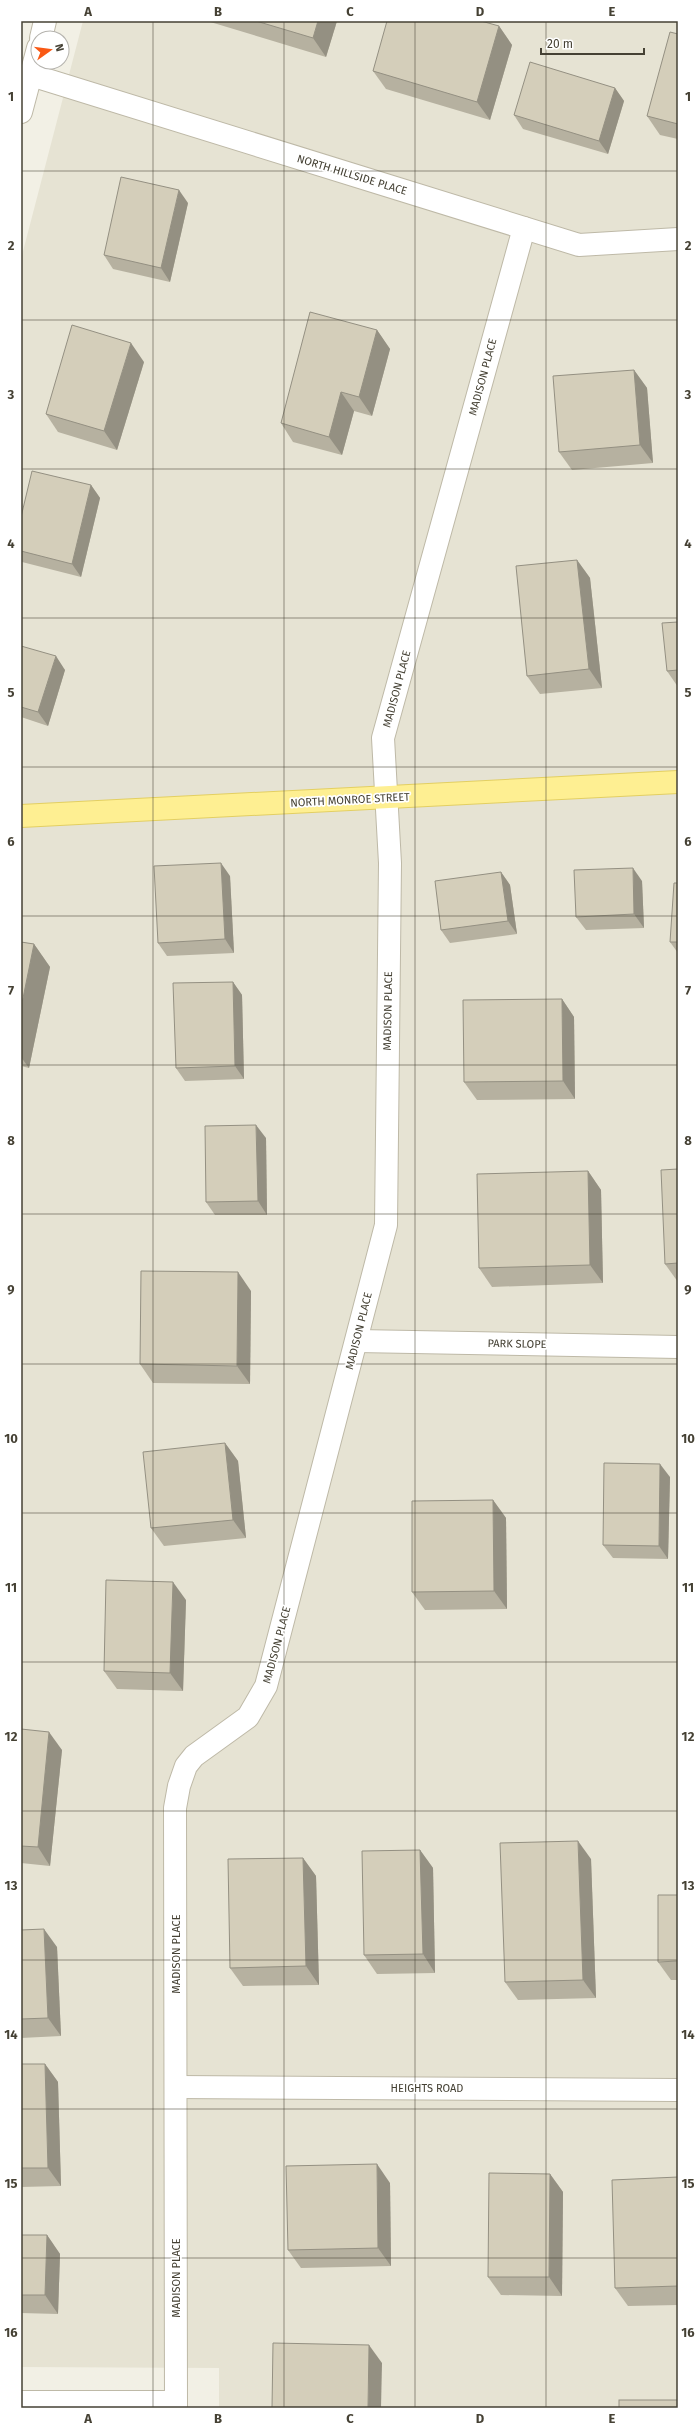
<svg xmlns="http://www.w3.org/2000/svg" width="699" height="2429" viewBox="0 0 699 2429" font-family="'Fira Sans',sans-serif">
	<rect width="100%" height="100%" fill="#f2f0e5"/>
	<!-- residential -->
	<path fill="#e6e3d3" d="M83,21H678V2408H219V2368L21,2367V259Z"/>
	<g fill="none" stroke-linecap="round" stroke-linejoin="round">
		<!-- minor casing -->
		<g stroke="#beb9a7" stroke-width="24">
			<g id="minor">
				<path d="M41,38L45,21"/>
				<path d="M31,75L579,245L678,239"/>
				<path d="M21,112L38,48"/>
				<path d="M357,1341L678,1347"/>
				<path d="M176,2087L678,2090"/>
				<path d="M21,2402H176"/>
				<path d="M176,2408L175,1808L179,1786L186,1766L194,1756L248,1717L266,1686L386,1225L390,863L383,738L524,228"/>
			</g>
		</g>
		<!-- major casing -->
		<g stroke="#e3cf62" stroke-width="24">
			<path id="major" d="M21,816L678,782"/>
		</g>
		<!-- minor -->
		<use href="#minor" stroke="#fff" stroke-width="22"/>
		<!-- major -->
		<use href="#major" stroke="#feef92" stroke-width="22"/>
	</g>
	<!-- wall -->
	<g fill="#b6b1a0">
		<path d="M207,21H337L326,57Z"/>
		<path d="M499,26L512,45L490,120L386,89L373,71Z"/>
		<path d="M678,34V139L660,135L647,116Z"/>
		<path d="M615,88L624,101L608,154L523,129L514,115Z"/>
		<path d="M188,203L170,282L113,269L104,255Z"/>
		<path d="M377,330L390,349L372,416L354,411L342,455L293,442L281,423Z"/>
		<path d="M144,362L117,450L58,432L46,414Z"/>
		<path d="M634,370L647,388L653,463L572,470L559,452Z"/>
		<path d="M91,485L100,498L81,577L22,562L21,560V517Z"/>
		<path d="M577,560L590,578L602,688L540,694L527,676Z"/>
		<path d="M678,622V687L667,671Z"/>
		<path d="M21,646L65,670L48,726L21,717Z"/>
		<path d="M501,872L510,885L517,934L450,943L441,930Z"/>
		<path d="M230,876L234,953L167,956L158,943Z"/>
		<path d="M642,881L644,928L586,930L576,917Z"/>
		<path d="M678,883V953L670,942Z"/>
		<path d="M21,942L34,944L50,967L29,1068L21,1066Z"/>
		<path d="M233,982L242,995L244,1079L185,1081L176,1068Z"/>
		<path d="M562,999L574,1017L575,1099L477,1100L464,1082Z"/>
		<path d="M266,1138L267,1215H215L206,1202Z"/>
		<path d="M678,1169V1282L665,1264Z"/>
		<path d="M588,1171L601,1190L603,1283L492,1287L479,1268Z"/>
		<path d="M251,1291L250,1384L153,1383L140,1364Z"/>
		<path d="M225,1443L238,1461L246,1538L164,1546L151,1528Z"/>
		<path d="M670,1477L668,1559L613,1558L603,1545Z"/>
		<path d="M493,1500L506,1518L507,1609L425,1610L412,1592Z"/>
		<path d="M186,1600L183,1691L117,1689L104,1671Z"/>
		<path d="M21,1729L62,1750L50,1866L21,1863Z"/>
		<path d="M420,1850L433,1868L435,1973L377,1974L364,1955Z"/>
		<path d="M303,1858L316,1876L319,1985L243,1986L230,1968Z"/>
		<path d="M591,1859L596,1998L518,2000L505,1982Z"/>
		<path d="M678,1895V1980H671L658,1962Z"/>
		<path d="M21,1930L57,1947L61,2036L21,2038Z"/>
		<path d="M21,2064H45L58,2082L61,2186L21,2187Z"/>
		<path d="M550,2174L563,2192L562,2296L501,2295L488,2277Z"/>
		<path d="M678,2177V2305L628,2306L615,2288Z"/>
		<path d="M390,2183L391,2266L301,2268L288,2250Z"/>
		<path d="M21,2235H47L60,2254L58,2314L21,2313Z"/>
	</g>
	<!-- shaded-wall -->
	<g fill="#949082">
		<path d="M318,21H337L326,57L313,38Z"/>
		<path d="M499,26L512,45L490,120L477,102Z"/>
		<path d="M615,88L624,101L608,154L599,141Z"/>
		<path d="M179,190L188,203L170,282L161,268Z"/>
		<path d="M377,330L390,349L372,416L359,397Z"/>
		<path d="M131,343L144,362L117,450L104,431Z"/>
		<path d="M634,370L647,388L653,463L640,445Z"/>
		<path d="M341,392L354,411L342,455L329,437Z"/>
		<path d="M91,485L100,498L81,577L72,564Z"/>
		<path d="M577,560L590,578L602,688L589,669Z"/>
		<path d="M56,656L65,670L48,726L38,712Z"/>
		<path d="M221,863L230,876L234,953L225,939Z"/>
		<path d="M633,868L642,881L644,928L634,914Z"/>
		<path d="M501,872L510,885L517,934L508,921Z"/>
		<path d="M34,944L50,967L29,1068L21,1057V1008Z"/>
		<path d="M233,982L242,995L244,1079L235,1066Z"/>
		<path d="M562,999L574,1017L575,1099L563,1081Z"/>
		<path d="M256,1125L266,1138L267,1215L258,1201Z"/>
		<path d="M588,1171L601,1190L603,1283L590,1265Z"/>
		<path d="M238,1272L251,1291L250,1384L237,1366Z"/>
		<path d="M225,1443L238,1461L246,1538L233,1520Z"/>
		<path d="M660,1464L670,1477L668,1559L659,1546Z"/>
		<path d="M493,1500L506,1518L507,1609L494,1591Z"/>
		<path d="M173,1582L186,1600L183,1691L170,1673Z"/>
		<path d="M49,1732L62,1750L50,1866L38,1847Z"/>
		<path d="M578,1841L591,1859L596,1998L583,1980Z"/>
		<path d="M420,1850L433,1868L435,1973L423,1954Z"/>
		<path d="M303,1858L316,1876L319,1985L306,1966Z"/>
		<path d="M44,1929L57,1947L61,2036L48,2018Z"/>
		<path d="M45,2064L58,2082L61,2186L48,2168Z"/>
		<path d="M377,2164L390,2183L391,2266L378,2248Z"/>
		<path d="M550,2174L563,2192L562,2296L549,2277Z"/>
		<path d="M47,2235L60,2254L58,2314L45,2295Z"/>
		<path d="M369,2345L382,2363L381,2408H368Z"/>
	</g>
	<!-- building -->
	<g fill="#d4ceba" stroke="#949082">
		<path d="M256,21H318L313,38Z"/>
		<path d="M387,21H481L499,26L477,102L373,71Z"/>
		<path d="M670,32L678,34V124L647,116Z"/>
		<path d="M530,62L615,88L599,141L514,115Z"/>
		<path d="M121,177L179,190L161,268L104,255Z"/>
		<path d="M310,312L377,330L359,397L341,392L329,437L281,423Z"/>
		<path d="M72,325L131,343L104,431L46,414Z"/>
		<path d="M634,370L640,445L559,452L553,376Z"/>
		<path d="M32,471L91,485L72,564L21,551V517Z"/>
		<path d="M577,560L589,669L527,676L516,566Z"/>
		<path d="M678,622V670L667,671L662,623Z"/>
		<path d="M21,646L56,656L38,712L21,707Z"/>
		<path d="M221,863L225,939L158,943L154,866Z"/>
		<path d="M633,868L634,914L576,917L574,870Z"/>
		<path d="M501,872L508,921L441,930L435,881Z"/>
		<path d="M674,883H678V942H670Z"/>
		<path d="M21,942L34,944L21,1008Z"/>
		<path d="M233,982L235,1066L176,1068L173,983Z"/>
		<path d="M562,999L563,1081L464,1082L463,1000Z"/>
		<path d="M256,1125L258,1201L206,1202L205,1126Z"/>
		<path d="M678,1169V1263L665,1264L661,1170Z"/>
		<path d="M588,1171L590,1265L479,1268L477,1174Z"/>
		<path d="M141,1271L238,1272L237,1366L140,1364Z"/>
		<path d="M225,1443L233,1520L151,1528L143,1452Z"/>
		<path d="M604,1463L660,1464L659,1546L603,1545Z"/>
		<path d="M493,1500L494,1591L412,1592V1501Z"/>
		<path d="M106,1580L173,1582L170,1673L104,1671Z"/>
		<path d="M21,1729L49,1732L38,1847L21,1846Z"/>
		<path d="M578,1841L583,1980L505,1982L500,1843Z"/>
		<path d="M420,1850L423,1954L364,1955L362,1851Z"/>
		<path d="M303,1858L306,1966L230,1968L228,1859Z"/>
		<path d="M658,1895H678V1961L658,1962Z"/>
		<path d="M44,1929L48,2018L21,2019V1930Z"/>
		<path d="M21,2064H45L48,2168H21Z"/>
		<path d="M377,2164L378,2248L288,2250L286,2166Z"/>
		<path d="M489,2173L550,2174L549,2277H488Z"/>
		<path d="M678,2177V2286L615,2288L612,2180Z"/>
		<path d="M21,2235H47L45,2295H21Z"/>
		<path d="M273,2343L369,2345L368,2408H272Z"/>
		<rect x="619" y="2400" width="59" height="8"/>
	</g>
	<!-- grid -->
	<path fill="none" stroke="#454134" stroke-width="1" stroke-opacity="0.55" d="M153,21V2408M284,21V2408M415,21V2408M546,21V2408M21,171H678M21,320H678M21,469H678M21,618H678M21,767H678M21,916H678M21,1065H678M21,1214H678M21,1364H678M21,1513H678M21,1662H678M21,1811H678M21,1960H678M21,2109H678M21,2258H678"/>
	<g text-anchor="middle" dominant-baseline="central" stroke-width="3.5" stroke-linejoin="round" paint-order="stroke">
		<!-- street labels -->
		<g font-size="11" fill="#454134" stroke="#fff">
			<text transform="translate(352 175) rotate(17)">NORTH HILLSIDE PLACE</text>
			<text transform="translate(483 377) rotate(-75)">MADISON PLACE</text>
			<text transform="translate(397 689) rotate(-75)">MADISON PLACE</text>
			<text transform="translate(350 800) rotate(-3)">NORTH MONROE STREET</text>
			<text transform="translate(388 1011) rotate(-89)">MADISON PLACE</text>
			<text transform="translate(359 1331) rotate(-76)">MADISON PLACE</text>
			<text transform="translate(517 1344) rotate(1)">PARK SLOPE</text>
			<text transform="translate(277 1645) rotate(-75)">MADISON PLACE</text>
			<text transform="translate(176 1954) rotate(-90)">MADISON PLACE</text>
			<text x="427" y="2088">HEIGHTS ROAD</text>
			<text transform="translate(176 2278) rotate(-90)">MADISON PLACE</text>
		</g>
	</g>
	<!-- border -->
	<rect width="699" height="2429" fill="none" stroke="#ffffff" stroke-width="44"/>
	<!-- north arrow -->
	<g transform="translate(50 50) rotate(76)"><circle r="19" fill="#ffffff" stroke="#b5b3ae"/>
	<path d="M0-3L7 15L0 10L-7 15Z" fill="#f95915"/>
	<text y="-6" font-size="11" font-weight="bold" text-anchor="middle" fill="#454134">N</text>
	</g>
	<!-- scale -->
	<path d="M541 48v6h103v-6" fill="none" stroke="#454134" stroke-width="2"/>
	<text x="547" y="48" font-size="12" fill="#454134" stroke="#ffffff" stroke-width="3" paint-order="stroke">20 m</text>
	<rect x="22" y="22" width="655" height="2385" fill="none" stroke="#454134" stroke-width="1.5"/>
	<g font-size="13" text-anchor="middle" font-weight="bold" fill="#454134">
		<text x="88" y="16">A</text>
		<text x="218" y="16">B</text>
		<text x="350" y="16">C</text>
		<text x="480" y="16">D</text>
		<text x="612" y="16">E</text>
		<text x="11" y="101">1</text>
		<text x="688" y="101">1</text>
		<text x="11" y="250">2</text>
		<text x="688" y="250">2</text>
		<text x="11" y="399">3</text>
		<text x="688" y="399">3</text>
		<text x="11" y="548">4</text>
		<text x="688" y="548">4</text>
		<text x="11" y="697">5</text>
		<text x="688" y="697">5</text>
		<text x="11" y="846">6</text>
		<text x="688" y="846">6</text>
		<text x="11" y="995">7</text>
		<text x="688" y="995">7</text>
		<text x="11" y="1145">8</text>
		<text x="688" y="1145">8</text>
		<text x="11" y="1294">9</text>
		<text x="688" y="1294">9</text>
		<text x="11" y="1443">10</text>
		<text x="688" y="1443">10</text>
		<text x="11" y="1592">11</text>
		<text x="688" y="1592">11</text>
		<text x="11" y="1741">12</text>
		<text x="688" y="1741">12</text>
		<text x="11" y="1890">13</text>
		<text x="688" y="1890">13</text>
		<text x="11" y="2039">14</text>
		<text x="688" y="2039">14</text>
		<text x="11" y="2188">15</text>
		<text x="688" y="2188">15</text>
		<text x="11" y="2337">16</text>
		<text x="688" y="2337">16</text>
		<text x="88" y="2423">A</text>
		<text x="218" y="2423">B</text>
		<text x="350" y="2423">C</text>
		<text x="480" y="2423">D</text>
		<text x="612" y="2423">E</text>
	</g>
</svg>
